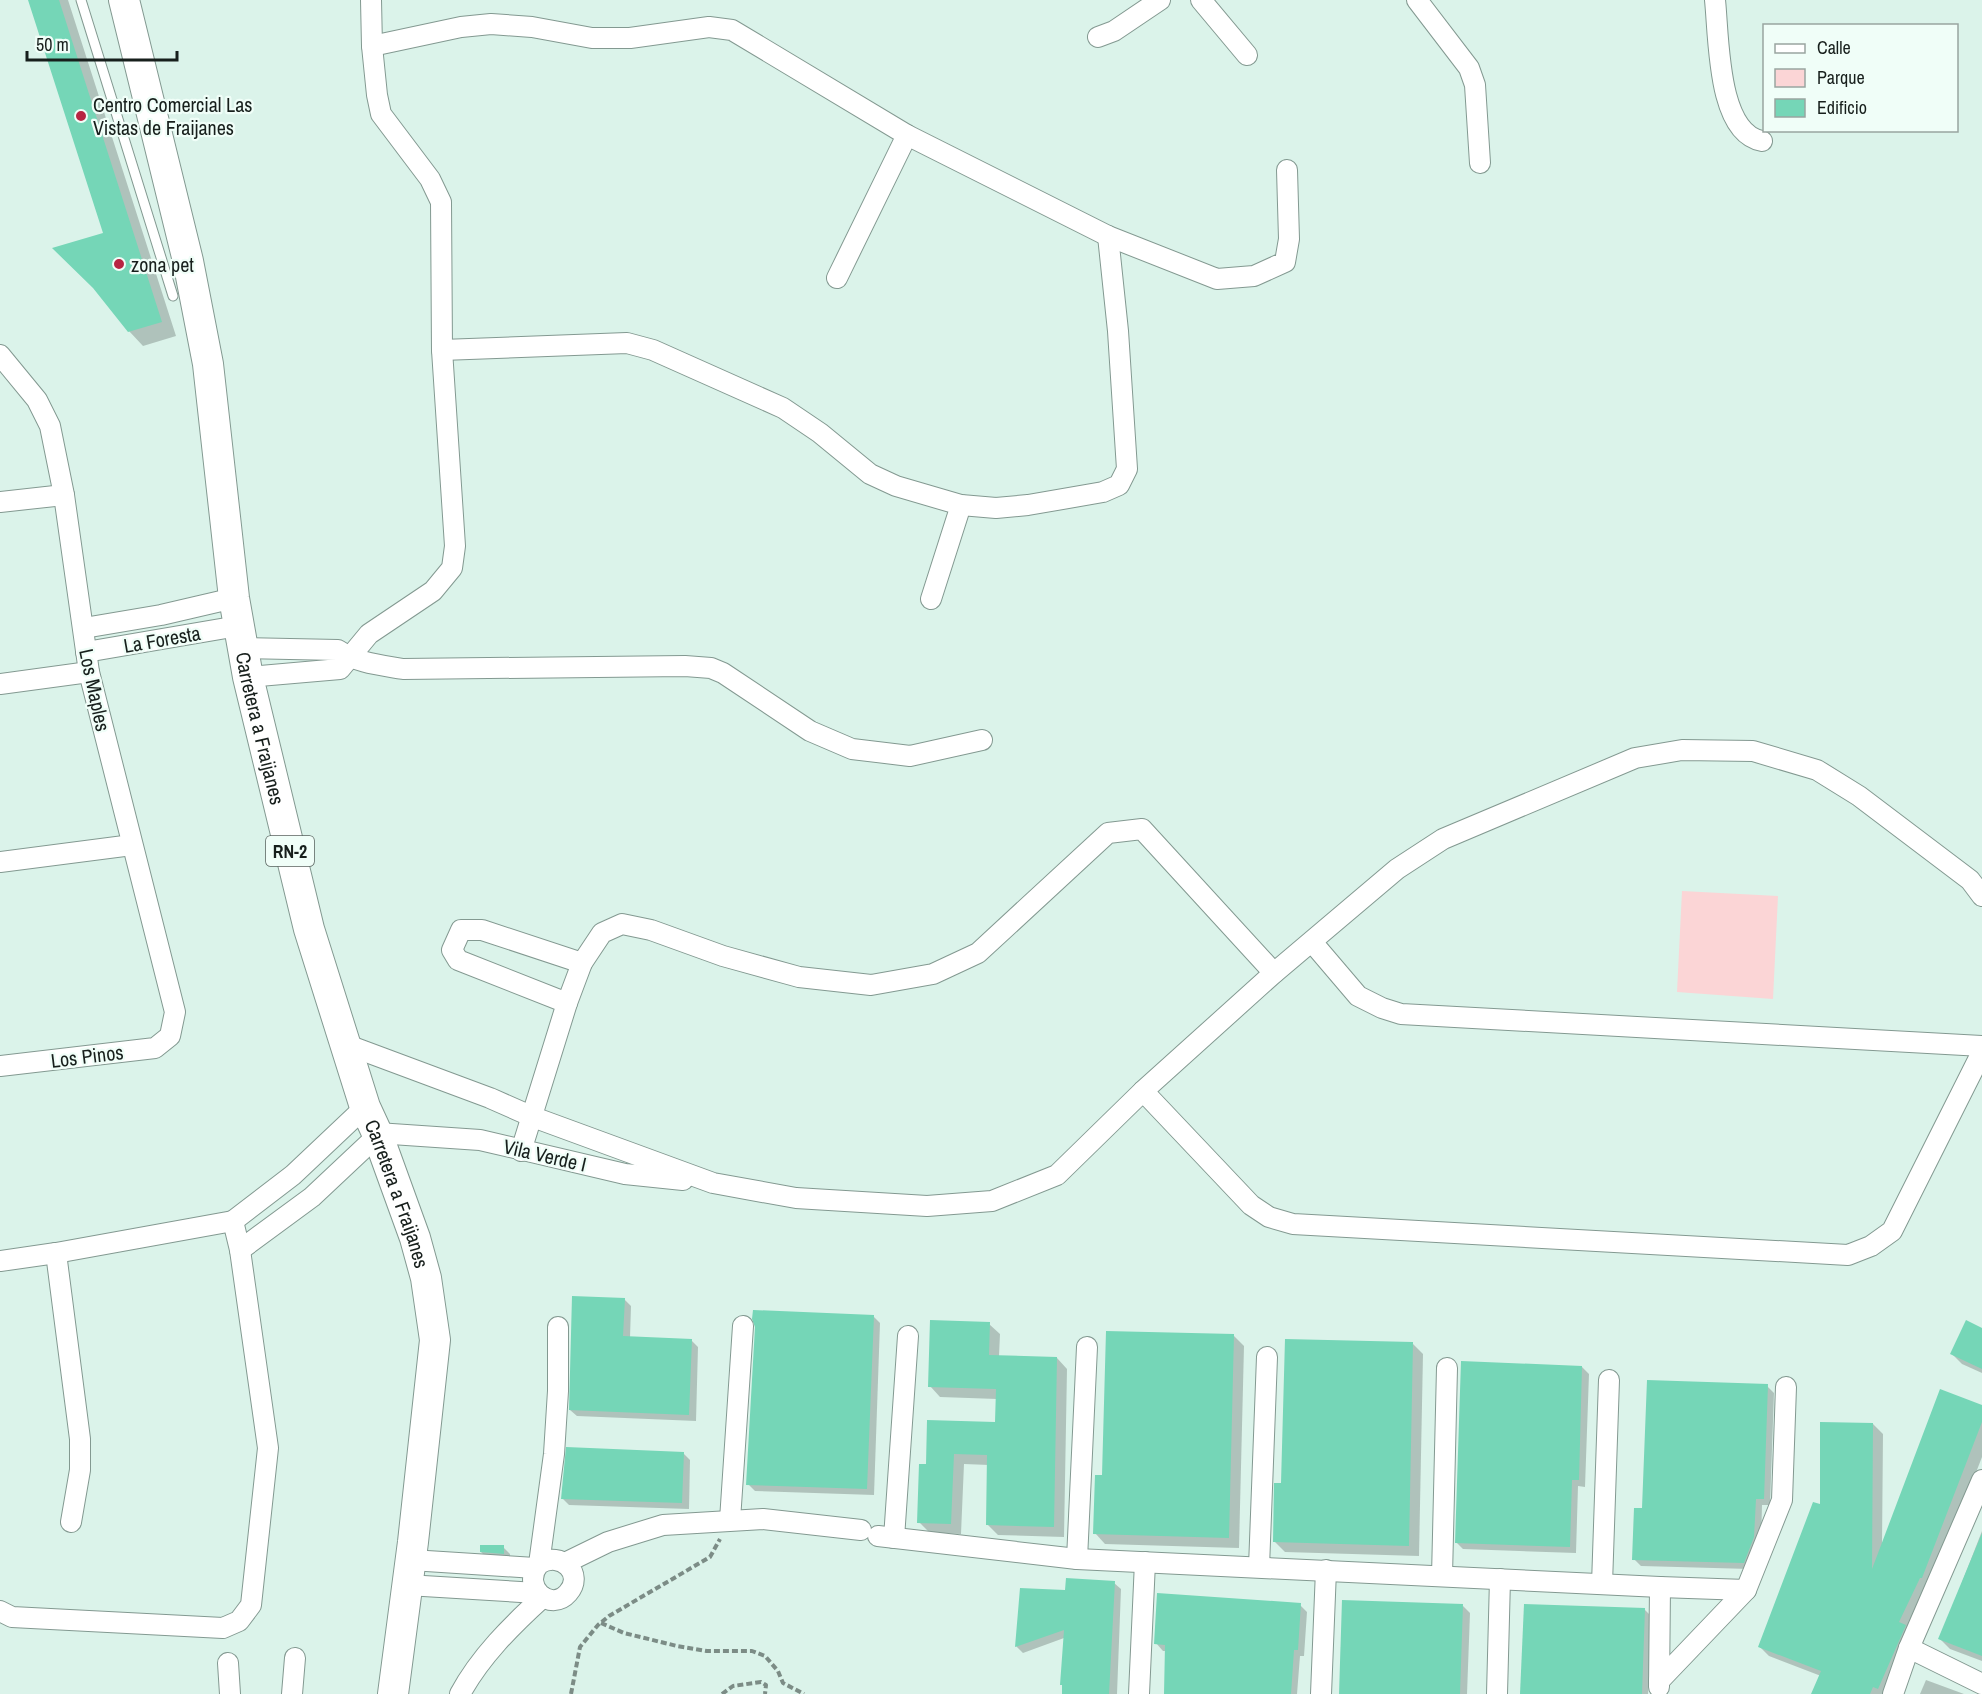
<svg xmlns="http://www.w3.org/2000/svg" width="1982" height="1694" viewBox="0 0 1982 1694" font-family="'Archivo Narrow',sans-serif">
	<rect width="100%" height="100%" fill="#dbf3ea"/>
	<!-- green -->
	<path fill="#fbd5d6" d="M1682,891L1778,896L1773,999L1677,992Z"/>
	<!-- shadow -->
	<g fill="#0003">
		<path d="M29,0H68L176,336L143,346L129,331L96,289L105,234Z"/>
		<path d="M624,1299L631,1306L630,1338L691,1340L698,1347L696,1421L577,1416L570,1410Z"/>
		<path d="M873,1316L880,1323L874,1495L755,1491L748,1484Z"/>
		<path d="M989,1324L1000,1334L999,1356L1057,1358L1067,1369L1064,1537L998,1535L987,1524L989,1465L964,1464L961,1534L930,1533L919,1522L927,1466L996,1424L997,1399L940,1397L930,1386Z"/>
		<path d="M1982,1329V1373L1962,1364L1951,1353Z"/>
		<path d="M1233,1335L1244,1346L1239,1548L1105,1544L1095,1533L1103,1477Z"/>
		<path d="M1413,1344L1423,1354L1419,1556L1285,1552L1274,1541L1283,1485Z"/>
		<path d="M1582,1367L1589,1374L1585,1487L1578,1486L1576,1553L1463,1549L1456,1542Z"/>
		<path d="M1767,1386L1774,1393L1770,1505H1762L1761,1544L1750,1569L1641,1566L1634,1559L1643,1509Z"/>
		<path d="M1982,1406V1457L1890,1694H1813L1821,1676L1769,1656L1759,1646L1821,1506L1873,1424L1883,1434L1882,1546Z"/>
		<path d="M683,1453L690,1460L689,1509L569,1505L563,1499Z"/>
		<path d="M1982,1531V1661L1950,1649L1940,1639Z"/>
		<path d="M503,1547L510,1554V1560L488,1559L481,1552Z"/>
		<path d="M1114,1583L1121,1589L1117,1694H1063L1064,1638L1023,1653L1016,1646L1066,1592Z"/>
		<path d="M1300,1605L1307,1612L1304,1656H1300L1297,1694H1165L1167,1651H1163L1156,1643Z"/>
		<path d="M1463,1606L1470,1613L1467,1694H1340Z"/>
		<path d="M1644,1609L1651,1616L1648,1694H1522Z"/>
		<path d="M1926,1680L1964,1694H1920Z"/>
	</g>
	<!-- building -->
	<g fill="#75d6b7">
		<path d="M28,0H59L162,322L128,332L93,288L52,248L103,233Z"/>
		<path d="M572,1296L625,1298L623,1336L692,1339L689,1415L569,1410Z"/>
		<path d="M753,1310L874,1315L867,1489L746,1485L755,1327L752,1319Z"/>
		<path d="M930,1320L990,1322L989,1355L1057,1357L1054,1527L986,1525L987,1455L954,1454L951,1524L917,1523L919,1464H926L927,1420L995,1422L996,1389L928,1387Z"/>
		<path d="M1966,1320L1982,1328V1369L1950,1354Z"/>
		<path d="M1106,1331L1234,1334L1229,1538L1093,1534L1095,1475H1102Z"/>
		<path d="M1285,1339L1413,1342L1409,1546L1273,1542L1274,1483H1281Z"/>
		<path d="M1461,1361L1582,1366L1579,1480H1572L1570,1547L1455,1543Z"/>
		<path d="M1647,1380L1768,1384L1764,1499H1756L1754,1537L1744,1563L1632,1560L1634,1508H1642Z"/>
		<path d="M1940,1389L1982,1405V1422L1922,1578H1920L1899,1622L1906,1625L1878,1689L1873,1687L1870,1694H1811L1821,1671L1758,1647L1813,1502L1820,1504V1422L1873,1423L1872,1569Z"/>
		<path d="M566,1447L684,1452L682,1503L561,1499Z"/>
		<path d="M1982,1533V1656L1938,1639Z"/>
		<path d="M480,1545H504V1554L480,1552Z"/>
		<path d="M1066,1578L1115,1581L1109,1694H1062V1685H1060L1064,1630L1015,1647L1020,1588L1065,1590Z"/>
		<path d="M1157,1593L1301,1603L1298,1650H1294L1291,1694H1164L1165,1645L1154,1644Z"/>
		<path d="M1342,1600L1463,1604L1460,1694H1339Z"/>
		<path d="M1524,1604L1645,1608L1642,1694H1520Z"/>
	</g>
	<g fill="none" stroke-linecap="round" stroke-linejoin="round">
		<!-- lane casing -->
		<g stroke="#839991" stroke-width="11">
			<path id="lane" d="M81,0L173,296"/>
		</g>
		<!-- street casing -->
		<g stroke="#839991" stroke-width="22">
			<g id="street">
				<path d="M1201,0L1247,55"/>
				<path d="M1417,0L1469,68L1475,85L1480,163"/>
				<path d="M1715,0C1719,37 1717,133 1762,141"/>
				<path d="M1098,37L1114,31L1160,0"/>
				<path d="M372,46L461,27L491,24L532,27L592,38H630L709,27L732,30L907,135L1108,236L1217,279L1254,276L1285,262L1289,239L1287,170"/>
				<path d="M837,278L907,135"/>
				<path d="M442,350L627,343L653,350L783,408L820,433L870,474L896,486L961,505L996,508L1028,505L1103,492L1119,485L1127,469L1118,331L1108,236"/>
				<path d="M0,355L37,400L50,426L64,495L89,672L175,1012L170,1036L155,1048L0,1066"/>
				<path d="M0,502L64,495"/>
				<path d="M931,599L961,505"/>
				<path d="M84,628L161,615L234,598"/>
				<path d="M242,648L338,650C357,663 380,665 403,669L685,666L711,668L723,673L810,731L852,749L910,756L982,740"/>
				<path d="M86,652L238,626"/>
				<path d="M248,677L340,669L369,634L433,591L452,568L455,546L442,350L441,202L430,179L381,114L377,95L372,46L371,0"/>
				<path d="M0,684L89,672"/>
				<path d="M0,862L132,845"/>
				<path d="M1312,942L1358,996L1382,1008L1401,1014L1982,1046"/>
				<path d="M567,1003L458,960L452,950L461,930H482L582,963"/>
				<path d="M345,1044L490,1098L533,1117L713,1183L796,1198L927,1206L992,1201L1057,1175L1143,1091L1274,973L1397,869L1443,839L1635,758L1682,750L1753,751L1817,770L1859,796L1970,880L1982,896"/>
				<path d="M1143,1091L1251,1205L1269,1217L1293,1224L1848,1255L1871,1246L1892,1231L1982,1052"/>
				<path d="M377,1133L480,1140L625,1174L683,1180"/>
				<path d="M521,1151L567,1003L582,963L602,933L622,924L651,930L723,956L799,977L871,985L933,974L978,953L1108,833L1142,829L1274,973"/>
				<path d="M233,1221L293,1175L365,1107"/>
				<path d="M240,1250L312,1197L378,1135"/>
				<path d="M56,1253L80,1439V1470L71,1522"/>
				<path d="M0,1261L56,1253L233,1221L240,1250L268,1448L251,1605L239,1621L223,1628L12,1617L0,1611"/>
				<path d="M730,1520L743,1326"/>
				<path d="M878,1536L1077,1559L1660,1587L1746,1590"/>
				<path d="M894,1538L908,1336"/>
				<path d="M1077,1559L1087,1347"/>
				<path d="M411,1560L535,1568"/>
				<path d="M565,1563L608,1542L663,1525L763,1519L861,1530"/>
				<path d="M539,1564C561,1550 585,1574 568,1593C551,1613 520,1587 539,1564L554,1454L558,1391V1327"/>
				<path d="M1259,1567L1267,1357"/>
				<path d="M1442,1576L1447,1368"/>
				<path d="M1602,1584L1609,1380"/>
				<path d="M407,1585L537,1593"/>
				<path d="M1909,1648L1982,1684"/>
				<path d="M228,1663L230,1694"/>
				<path d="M1659,1681L1746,1590L1782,1500L1786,1387"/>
				<path d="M1659,1687L1660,1587"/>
				<path d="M292,1694L295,1658"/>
				<path d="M460,1694C480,1657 511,1626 543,1597"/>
				<path d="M1139,1694L1145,1562"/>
				<path d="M1321,1694L1326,1570"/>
				<path d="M1497,1694L1500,1579"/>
				<path d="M1893,1694L1909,1648L1982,1480"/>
			</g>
		</g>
		<!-- primary casing -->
		<g stroke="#839991" stroke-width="32">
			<g id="primary">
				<path id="s1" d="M124,0L188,261L208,364L234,598L248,677L309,929L365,1107L377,1133L415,1238L426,1278L435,1340L413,1542L393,1694"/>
			</g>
		</g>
		<!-- path -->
		<g stroke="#7c8c86" stroke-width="4" stroke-dasharray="6 3" stroke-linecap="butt">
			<path d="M601,1623L624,1633L677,1646L707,1651H752L765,1656L778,1671L783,1683L804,1694"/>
			<path d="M571,1694L580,1647L598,1625L609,1616L710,1557L720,1539"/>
			<path d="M722,1694L733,1686L761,1682L766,1685L765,1694"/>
		</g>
		<!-- lane -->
		<use href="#lane" stroke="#fff" stroke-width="9"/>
		<!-- street -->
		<use href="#street" stroke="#fff" stroke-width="20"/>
		<!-- primary -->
		<use href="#primary" stroke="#fff" stroke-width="30"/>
	</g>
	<!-- markers -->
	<g fill="#b72543" stroke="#f0fef8" stroke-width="2">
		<circle cx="81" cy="116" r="6"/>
		<circle cx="119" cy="264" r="6"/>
	</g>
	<g text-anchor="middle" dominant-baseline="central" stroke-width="4.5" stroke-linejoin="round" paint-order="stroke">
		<!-- shield labels -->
		<rect fill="#f0fef8" stroke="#58625e" stroke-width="1.5" x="266" y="836" width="48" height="30" rx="4.5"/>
		<g font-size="18" font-weight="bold" fill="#171f1c">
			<text x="290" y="851">RN-2</text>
		</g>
		<!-- poi labels -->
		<g font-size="20" fill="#171f1c" stroke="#f0fef8" text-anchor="start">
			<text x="93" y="104">Centro Comercial Las<tspan x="93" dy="23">Vistas de Fraijanes</tspan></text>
			<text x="131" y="264">zona pet</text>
		</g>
		<!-- street labels -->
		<g font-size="20" fill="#171f1c" stroke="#f0fef8">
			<text transform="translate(162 639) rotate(-10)">La Foresta</text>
			<text transform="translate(95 690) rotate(78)">Los Maples</text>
			<text stroke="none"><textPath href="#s1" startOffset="742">Carretera a Fraijanes</textPath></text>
			<text transform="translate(87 1056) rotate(-7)">Los Pinos</text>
			<text transform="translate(545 1155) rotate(13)">Vila Verde I</text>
			<text stroke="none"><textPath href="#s1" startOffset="1228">Carretera a Fraijanes</textPath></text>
		</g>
	</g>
	<!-- legend -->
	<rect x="1763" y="24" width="195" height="108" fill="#f0fef8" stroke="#99a5a0" stroke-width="1.5"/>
	<rect x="1775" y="44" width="30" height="9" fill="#ffffff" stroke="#99a5a0" stroke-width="1.5"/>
	<text x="1817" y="54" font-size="18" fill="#171f1c">Calle</text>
	<rect x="1775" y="69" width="30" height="18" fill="#fbd5d6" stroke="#99a5a0" stroke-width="1.5"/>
	<text x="1817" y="84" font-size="18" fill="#171f1c">Parque</text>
	<rect x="1775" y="99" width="30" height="18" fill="#75d6b7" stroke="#99a5a0" stroke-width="1.5"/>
	<text x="1817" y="114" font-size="18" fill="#171f1c">Edificio</text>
	<!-- scale -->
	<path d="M27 51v9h150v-9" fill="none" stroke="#171f1c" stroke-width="3"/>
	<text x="36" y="51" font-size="18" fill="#171f1c" stroke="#f0fef8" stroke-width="4.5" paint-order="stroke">50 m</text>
</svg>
